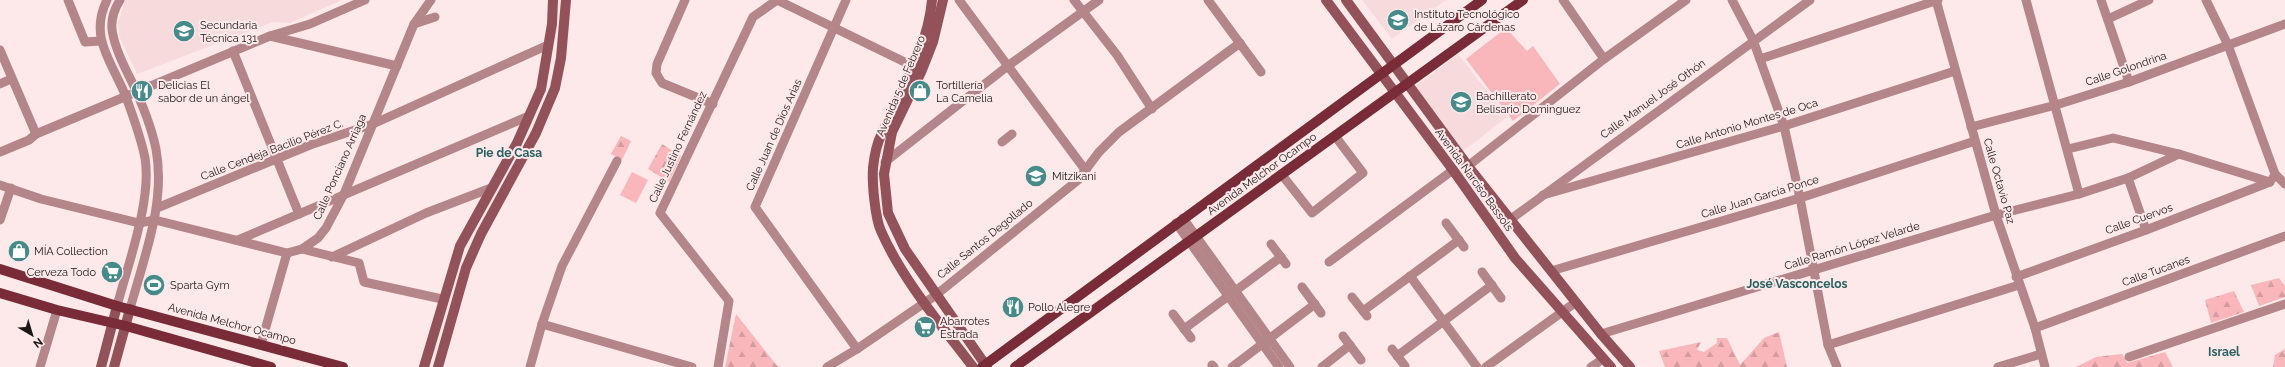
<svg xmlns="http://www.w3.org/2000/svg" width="2285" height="367" viewBox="0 0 2285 367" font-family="Raleway,sans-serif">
	<defs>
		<pattern id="forest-firs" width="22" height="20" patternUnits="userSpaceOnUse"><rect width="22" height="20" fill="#f9b6bb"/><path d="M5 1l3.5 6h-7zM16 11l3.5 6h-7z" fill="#d59ca0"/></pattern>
	</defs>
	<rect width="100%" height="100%" fill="#fee9ea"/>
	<!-- built -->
	<g fill="#f7dadb">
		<path d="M125,0H342L290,23L273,22L137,74L120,38L118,24Z"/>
		<path d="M1362,0H1446L1392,39Z"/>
		<path d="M1458,54L1507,117L1463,151L1415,87Z"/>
	</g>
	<!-- green -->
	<g fill="#f9b6bb">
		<path d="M1506,28L1527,51L1533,46L1560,84L1513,121L1466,59Z"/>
		<path d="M632,172L648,180L636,203L620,195Z"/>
	</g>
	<!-- forest -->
	<g fill="url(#forest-firs)">
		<path d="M621,136L631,141L622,160L611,154Z"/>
		<path d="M662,144L681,156L669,182L648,169Z"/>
		<path d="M2279,278L2285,286V297L2259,306L2251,285Z"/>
		<path d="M2234,291L2244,312L2211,323L2205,300Z"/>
		<path d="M736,314L778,367H725Z"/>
		<path d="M1779,332L1787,367H1665L1659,351L1701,342L1697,350L1704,352L1717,343V338H1727L1740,365L1764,338Z"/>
		<path d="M2285,349V367H2273L2275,355Z"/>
		<path d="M2165,352L2173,367H2076L2096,357L2122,354L2127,363Z"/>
	</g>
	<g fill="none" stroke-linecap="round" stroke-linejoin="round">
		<!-- street -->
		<g stroke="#b48589" stroke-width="9">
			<path d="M68,0L85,42L100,41"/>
			<path d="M107,0C88,38 113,63 126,97C133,116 141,138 145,158C152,200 128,264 117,306"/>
			<path d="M120,0C113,11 110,23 113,35C116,51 124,66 131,80C141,101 151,125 156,149C166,203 144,257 130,309"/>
			<path d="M685,0L657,64L656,73L662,83L713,104"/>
			<path d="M846,0L755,207L857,349"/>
			<path d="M959,0L1086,171"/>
			<path d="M1074,0L1117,55L1152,109"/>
			<path d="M1208,0L1261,72"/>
			<path d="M1563,0L1604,59"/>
			<path d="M1732,0L1753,40L1784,126L1800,198L1828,345L1837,367"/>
			<path d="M1936,0L1996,215L2035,328L2045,367"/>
			<path d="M2026,0L2079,194"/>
			<path d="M2101,0L2129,82"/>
			<path d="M2206,0L2228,45L2275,174"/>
			<path d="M2108,19L2149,0"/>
			<path d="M414,24L435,17"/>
			<path d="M270,36L397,66"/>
			<path d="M0,50L36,134"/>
			<path d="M233,51L299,214"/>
			<path d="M1760,59L1938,0"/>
			<path d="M0,84L11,79"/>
			<path d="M1971,127L2056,105L2129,82L2285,24"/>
			<path d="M1002,142L1012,134"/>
			<path d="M2068,149L2113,138L2179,154L2270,182"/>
			<path d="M0,152L29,140L36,134L270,36L310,24L365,0"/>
			<path d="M885,162L1009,65L1099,0"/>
			<path d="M1468,166L1604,59L1686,0"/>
			<path d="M1282,175L1312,213L1363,173L1335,136"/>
			<path d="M2128,178L2146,230"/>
			<path d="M2273,178L2275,174L2285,184"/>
			<path d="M0,185L41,199L139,223L155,220L287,253L302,249L318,238L326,228L344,194L414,24L431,0"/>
			<path d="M1543,195L1784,126L1955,71"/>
			<path d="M157,208L310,145L373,124L548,45"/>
			<path d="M1183,218L1290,367"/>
			<path d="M1511,219L1810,0"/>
			<path d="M0,220L11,188"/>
			<path d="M1176,223L1279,367"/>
			<path d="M1446,223L1464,247"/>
			<path d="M238,240L529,116"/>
			<path d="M1271,244L1286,264"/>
			<path d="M302,249L359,263L364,282L442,299"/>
			<path d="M332,257L426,213L491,188"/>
			<path d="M1329,262L1453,170"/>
			<path d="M1551,271L1800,198L1975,141"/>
			<path d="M1482,272L1501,298"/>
			<path d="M1410,276L1477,367"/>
			<path d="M2016,277L2146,230L2270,182"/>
			<path d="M1302,287L1321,313"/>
			<path d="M1352,297L1367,316"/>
			<path d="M1363,311L1459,240"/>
			<path d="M1173,314L1191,338"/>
			<path d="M542,324L692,367"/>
			<path d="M2035,328L2285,236"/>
			<path d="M1184,329L1281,257"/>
			<path d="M1601,334L1996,215L2079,194L2128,178L2179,154"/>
			<path d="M1343,336L1361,360"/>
			<path d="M261,344L287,253"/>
			<path d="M1828,345L2019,285"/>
			<path d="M1392,349L1405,366"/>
			<path d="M1397,356L1492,285"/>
			<path d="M2129,357L2285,304"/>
			<path d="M1212,365L1214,367"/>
			<path d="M40,367L57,310"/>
			<path d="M530,367L542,324L562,266L617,161"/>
			<path d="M718,367L729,301L660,213L753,17L777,0L919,69"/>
			<path d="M827,367L857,349L936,295L1078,180L1099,152L1119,132L1240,43"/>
			<path d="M1232,367L1315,304"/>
			<path d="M1322,367L1350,345"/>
			<path d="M1486,367L1576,302"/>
			<path d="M1591,367L1603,359"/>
			<path d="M1998,367L2041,354"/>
		</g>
		<!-- secondary -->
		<g stroke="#935259" stroke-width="10">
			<path d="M932,0C928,47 901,91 882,133C877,143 874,158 873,168C872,183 875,218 881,231C902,279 941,325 973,367"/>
			<path d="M943,0L933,42L922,70L892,132L884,174L888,213L905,249L987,367"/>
			<path d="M1326,0L1453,170L1515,258L1611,367"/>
			<path d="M1346,0L1468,166L1601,334L1630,367"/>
			<path d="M101,367L117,306"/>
			<path d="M114,367L130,309"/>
			<path d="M424,367L460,246L517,143L541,89L552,24L553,0"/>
			<path d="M438,367L466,268L481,234L536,133L555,88L561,58L566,0"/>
		</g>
		<!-- primary -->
		<g stroke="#792c38" stroke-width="10">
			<path d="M0,269L117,306L343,367"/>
			<path d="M0,293L57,310L126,326L271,367"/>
			<path d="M982,367L1482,0"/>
			<path d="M1015,367L1523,0"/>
		</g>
	</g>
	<!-- icons -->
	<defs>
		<g id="university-disc" transform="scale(1.15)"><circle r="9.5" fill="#448b8a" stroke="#fee9ea"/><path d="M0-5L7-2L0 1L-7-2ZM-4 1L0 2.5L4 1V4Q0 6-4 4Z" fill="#fff"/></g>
		<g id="school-disc" transform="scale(1.15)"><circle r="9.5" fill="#448b8a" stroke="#fee9ea"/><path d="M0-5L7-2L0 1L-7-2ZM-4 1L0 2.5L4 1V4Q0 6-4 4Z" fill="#fff"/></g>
		<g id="restaurant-disc" transform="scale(1.15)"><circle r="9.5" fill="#448b8a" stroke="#fee9ea"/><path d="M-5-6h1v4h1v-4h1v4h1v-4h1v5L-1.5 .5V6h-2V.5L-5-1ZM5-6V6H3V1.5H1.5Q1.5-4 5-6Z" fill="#fff"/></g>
		<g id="shop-disc" transform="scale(1.15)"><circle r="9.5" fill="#448b8a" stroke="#fee9ea"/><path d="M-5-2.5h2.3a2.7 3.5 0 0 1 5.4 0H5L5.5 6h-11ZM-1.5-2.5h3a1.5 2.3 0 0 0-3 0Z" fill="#fff"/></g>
		<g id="supermarket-disc" transform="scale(1.15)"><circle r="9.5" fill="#448b8a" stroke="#fee9ea"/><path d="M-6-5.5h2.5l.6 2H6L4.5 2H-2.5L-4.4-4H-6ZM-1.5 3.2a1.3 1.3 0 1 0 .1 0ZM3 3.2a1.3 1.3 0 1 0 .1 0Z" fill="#fff"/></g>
		<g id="stadium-disc" transform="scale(1.15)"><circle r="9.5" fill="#448b8a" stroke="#fee9ea"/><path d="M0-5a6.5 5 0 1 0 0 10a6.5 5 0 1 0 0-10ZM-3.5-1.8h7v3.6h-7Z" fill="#fff"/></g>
	</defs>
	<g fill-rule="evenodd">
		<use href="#university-disc" x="1398" y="20"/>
		<use href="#school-disc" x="184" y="31"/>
		<use href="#restaurant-disc" x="142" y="91"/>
		<use href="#shop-disc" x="920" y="91"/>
		<use href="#school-disc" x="1461" y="102"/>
		<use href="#school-disc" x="1036" y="176"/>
		<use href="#shop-disc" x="19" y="251"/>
		<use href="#supermarket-disc" x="112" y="272"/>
		<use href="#stadium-disc" x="154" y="285"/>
		<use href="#restaurant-disc" x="1013" y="307"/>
		<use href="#supermarket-disc" x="925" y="327"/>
	</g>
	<g text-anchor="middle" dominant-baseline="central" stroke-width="4" stroke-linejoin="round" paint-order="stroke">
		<!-- poi labels -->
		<g font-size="11" fill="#1d1617" stroke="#fee9ea" text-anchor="start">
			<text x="1414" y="14">Instituto Tecnológico<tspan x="1414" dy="13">de Lázaro Cárdenas</tspan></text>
			<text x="200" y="25">Secundaria<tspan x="200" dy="13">Técnica 131</tspan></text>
			<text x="158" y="85">Delicias El<tspan x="158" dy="13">sabor de un ángel</tspan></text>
			<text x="936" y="85">Tortillería<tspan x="936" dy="13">La Camelia</tspan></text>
			<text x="1476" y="96">Bachillerato<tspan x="1476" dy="13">Belisario Dominguez</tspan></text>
			<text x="1052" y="176">Mitzikani</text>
			<text x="34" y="251">MÍA Collection</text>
			<text x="96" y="272" text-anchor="end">Cerveza Todo</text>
			<text x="170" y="285">Sparta Gym</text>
			<text x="1028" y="307">Pollo Alegre</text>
			<text x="940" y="321">Abarrotes<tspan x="940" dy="13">Estrada</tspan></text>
		</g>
		<!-- street labels -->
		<g font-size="11" fill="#1d1617" stroke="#fee9ea">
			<text transform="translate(2126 69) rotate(-19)">Calle Golondrina</text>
			<text transform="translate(901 86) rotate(-67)">Avenida 5 de Febrero</text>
			<text transform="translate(1653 99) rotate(-36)">Calle Manuel José Othón</text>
			<text transform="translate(1747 124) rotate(-17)">Calle Antonio Montes de Oca</text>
			<text transform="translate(774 135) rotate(-66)">Calle Juan de Dios Arias</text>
			<text transform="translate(678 147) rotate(-65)">Calle Justino Fernández</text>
			<text transform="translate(272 150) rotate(-21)">Calle Cendeja Bacilio Pérez C.</text>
			<text transform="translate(340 167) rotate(-66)">Calle Ponciano Arriaga</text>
			<text transform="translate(1262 174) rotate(-36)">Avenida Melchor Ocampo</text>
			<text transform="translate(1474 180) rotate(54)">Avenida Narciso Bassols</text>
			<text transform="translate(1999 181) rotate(74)">Calle Octavio Paz</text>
			<text transform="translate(1760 197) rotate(-17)">Calle Juan García Ponce</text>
			<text transform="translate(2139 219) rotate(-20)">Calle Cuervos</text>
			<text transform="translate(985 239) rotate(-39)">Calle Santos Degollado</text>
			<text transform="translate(1852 246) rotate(-17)">Calle Ramón López Velarde</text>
			<text transform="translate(2156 271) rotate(-20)">Calle Tucanes</text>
			<text transform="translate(232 324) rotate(15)">Avenida Melchor Ocampo</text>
		</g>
		<!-- neighbourhood labels -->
		<g font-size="12" font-weight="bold" fill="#276160" stroke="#fee9ea">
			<text x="509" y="153">Pie de Casa</text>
			<text x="1797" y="284">José Vasconcelos</text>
			<text x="2224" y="352">Israel</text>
		</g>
	</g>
	<!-- north arrow -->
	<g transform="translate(32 335) rotate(142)" stroke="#fee9ea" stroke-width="3" paint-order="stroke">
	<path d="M0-3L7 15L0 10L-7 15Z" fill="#1d1617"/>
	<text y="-6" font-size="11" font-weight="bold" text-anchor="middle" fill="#1d1617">N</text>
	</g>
</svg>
